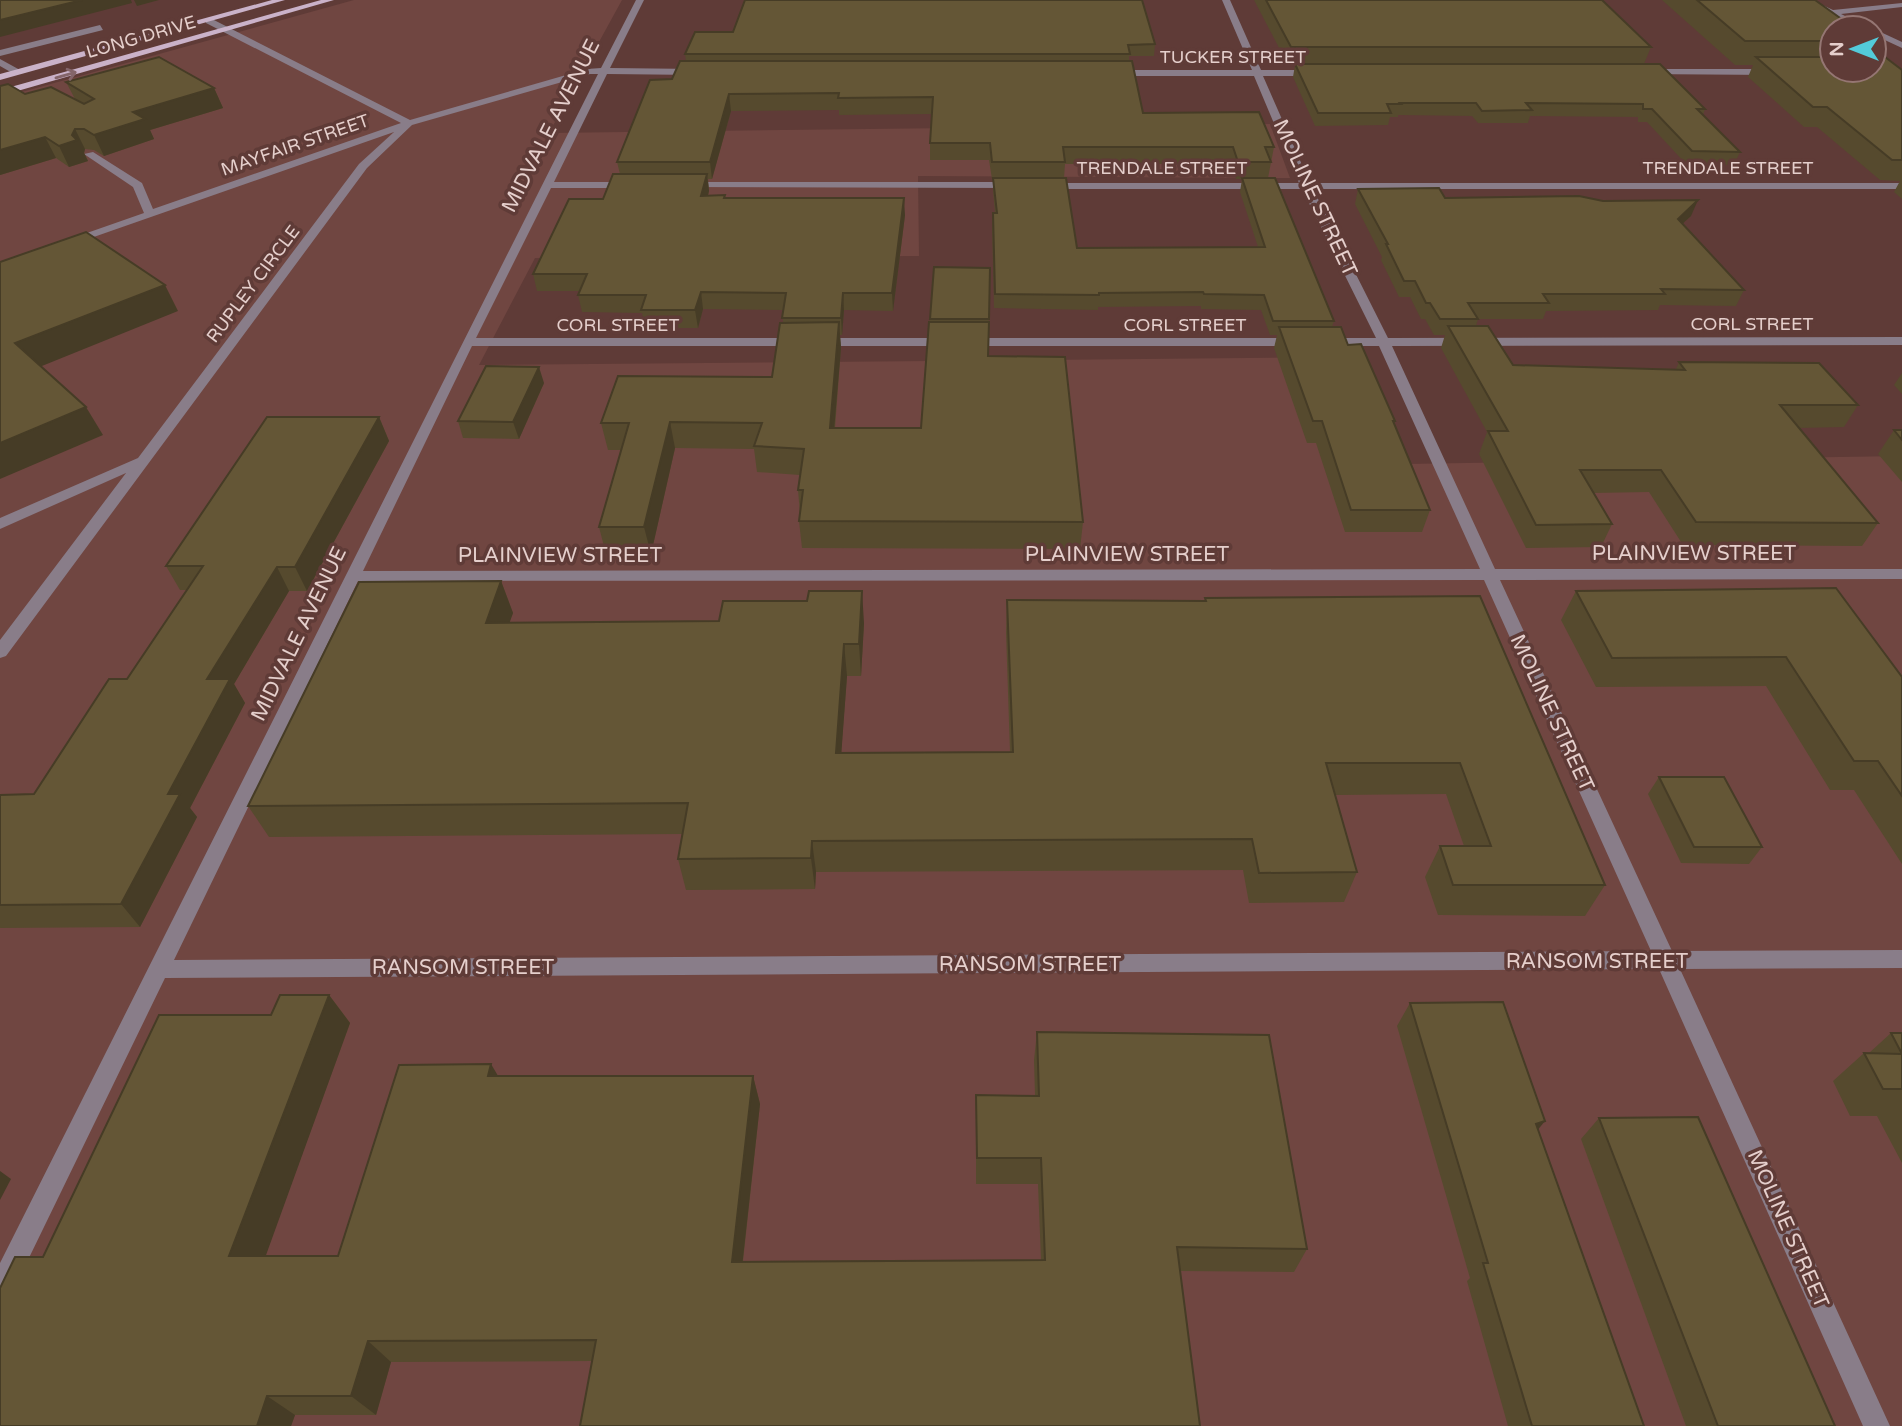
<svg xmlns="http://www.w3.org/2000/svg" width="1902" height="1426" viewBox="0 0 1902 1426" font-family="'Varela Round',sans-serif">
	<rect width="100%" height="100%" fill="#5f3b37"/>
	<!-- built -->
	<path fill="#704641" d="M354,0H622L549,133L1270,124L1290,178L918,176L919,256L535,258L479,365L1366,357L1406,464L1902,456V1426H0V98Z"/>
	<g fill="none" stroke-linecap="round" stroke-linejoin="round">
		<!-- minor -->
		<g fill="#897d89" fill-rule="evenodd">
			<path d="M636,0H644L610,68L698,69L703,72L698,75L607,74L554,182H631L636,185L631,188H551L476,338H1298L1304,342L1298,346H472L363,571L1480,569L1379,346H1326L1320,342L1326,338H1376L1302,189H1044L1039,186L1044,183H1299L1254,76H1111L1106,73L1111,70H1252L1222,0H1230L1261,70H1318L1323,73L1318,76H1263L1310,183H1902V189H1313L1388,338L1902,337V345L1392,346L1495,569H1902V579L1500,580L1672,951L1902,950V968L1680,969L1890,1426H1863L1659,969L165,978L9,1299L0,1303V1263L598,74H590L412,125L367,168L6,656L0,658V640L126,473L0,529V518L138,458L359,164L394,132L68,246L64,245V241L144,213L133,187L84,154L93,152L142,183L153,209L401,123L206,23V19H212L410,120L587,69L601,68ZM1484,580L1651,951L174,960L358,581Z"/>
			<path d="M1801,0H1812L1833,10L1902,3V7L1841,14L1870,28H1859Z"/>
			<path d="M100,25L103,30L0,56V50Z"/>
			<path d="M1874,29L1902,42V48L1874,35Z"/>
			<path d="M0,59L20,70L22,72L14,74L0,66Z"/>
			<path d="M1643,69H1773L1778,72L1773,75L1640,74V70Z"/>
			<path d="M687,182H1016L1021,185L1016,188L683,187L682,185Z"/>
		</g>
		<!-- major -->
		<g fill="#cab2c9" fill-rule="evenodd">
			<path d="M272,0H285L0,80V74Z"/>
			<path d="M321,0H334L0,96V90Z"/>
		</g>
	</g>
	<!-- wall -->
	<g fill="#564a2e" fill-rule="evenodd">
		<path d="M1254,0H1602L1651,47L1644,64L1705,109L1703,115L1740,152L1734,165L1686,164L1647,122H1638V117L1530,116L1528,123H1478L1472,116L1398,115V117H1390L1388,125L1315,126L1293,77L1295,65H1288Z"/>
		<path d="M1662,0H1815L1832,28V70H1902V199L1894,192L1900,181L1880,180L1817,127H1804L1748,77L1753,65H1735Z"/>
		<path d="M1155,44L1154,56H1129V61L1143,113L1274,147L1268,178L1334,321L1332,327L1348,345L1395,421L1394,424L1430,510L1422,532H1345L1316,443H1307L1274,348L1277,335H1270L1261,310L1201,309V306L1098,307V310L994,308L992,227L993,213H995L993,191V179H992L989,160H930V143L932,114L839,115V110L731,111L712,179H708L709,191L708,195L725,198L905,215L893,311L844,310L842,335H840L841,348L835,428H921L934,267L990,268L988,356L1083,522L1080,549L802,548L799,521L800,513L798,490L800,475L757,472L754,449L675,448L651,554H606L599,527L621,450H608L601,423L772,377L783,323V310L703,309L698,328H645L642,313L582,312L578,295L579,291H537L533,274L603,199L620,174L617,162L672,79L686,61L685,54ZM1065,164H1230L1236,179H1242L1240,192L1258,247L1077,248L1064,178Z"/>
		<path d="M66,82L214,88L223,108L150,130L154,139L104,156L94,150L85,149L84,153L88,161L69,167L56,158L0,175L25,94L75,99Z"/>
		<path d="M1358,189L1445,198L1691,216L1683,223L1744,290L1736,306L1660,305L1658,310L1546,311L1543,319H1478L1476,326L1513,365L1676,369L1679,362L1858,405L1844,427L1799,428L1878,523L1862,546L1683,545L1649,492L1593,493L1612,524L1601,547L1526,548L1479,454L1487,432L1441,348L1445,335H1434L1425,319H1421L1410,297H1399L1381,260L1382,257L1355,204Z"/>
		<path d="M1902,373V394L1894,385Z"/>
		<path d="M544,383L519,439L463,438L458,421Z"/>
		<path d="M379,417L389,441L307,591H289L234,684L245,703L190,808L197,817L140,927L0,928V795L34,794L127,679L187,590H180L166,566Z"/>
		<path d="M1894,430H1902V482L1878,454Z"/>
		<path d="M501,581L513,613L509,623H864L861,676H847L841,753L1010,752L1006,632L1007,600L1205,601V598L1480,596L1605,885L1585,916L1438,915L1425,877L1440,846H1464L1446,794L1335,795L1357,872L1344,902L1249,903L1243,870L816,872L815,889L686,890L678,859L682,834L269,837L248,806Z"/>
		<path d="M1576,591L1902,677V864L1854,790H1830L1766,686L1596,687L1561,620Z"/>
		<path d="M1659,777L1762,847L1749,864L1681,863L1648,794Z"/>
		<path d="M329,995L350,1023L265,1256H338L498,1076H753L760,1104L743,1261L1041,1260L1038,1184H976V1095H1035L1034,1060L1037,1032L1307,1249L1294,1272L1180,1271L592,1361L391,1362L376,1415H295L291,1426H0L43,1257L271,1015Z"/>
		<path d="M1410,1003L1538,1130L1644,1426H1508L1467,1281L1470,1278L1397,1026Z"/>
		<path d="M1891,1033H1902V1163L1877,1116H1850L1833,1081L1864,1053H1869Z"/>
		<path d="M1599,1118L1835,1426H1686L1581,1139Z"/>
	</g>
	<!-- shaded-wall -->
	<g fill="#463c26">
		<path d="M82,0H131L132,3L0,37V20Z"/>
		<path d="M134,0H159L137,6Z"/>
		<path d="M214,88L223,108L150,130L154,139L104,156L94,135L133,112Z"/>
		<path d="M729,94L731,111L712,179L710,162Z"/>
		<path d="M75,129L85,149L84,153L88,161L69,167L59,146L72,135Z"/>
		<path d="M45,137L56,158L0,175V150Z"/>
		<path d="M707,174L709,191L704,212L701,196Z"/>
		<path d="M904,198L905,215L893,311L892,293Z"/>
		<path d="M1698,200L1691,216L1671,234L1678,219Z"/>
		<path d="M165,285L178,311L32,370L15,343Z"/>
		<path d="M701,292L703,309L698,328L695,310Z"/>
		<path d="M843,293L844,310L842,335L841,318Z"/>
		<path d="M839,322L841,348L832,454L830,428Z"/>
		<path d="M539,367L544,383L519,439L513,422Z"/>
		<path d="M86,407L103,435L0,479V443Z"/>
		<path d="M379,417L389,441L307,591L295,567Z"/>
		<path d="M670,422L675,448L651,554L644,527Z"/>
		<path d="M277,567L289,591L234,684L245,703L190,808L197,817L140,927L121,904L168,794L207,679Z"/>
		<path d="M501,581L513,613L498,655L486,623Z"/>
		<path d="M862,591L864,623L861,676L859,644Z"/>
		<path d="M844,644L847,676L839,785L836,753Z"/>
		<path d="M812,841L816,872L815,889L811,858Z"/>
		<path d="M329,995L350,1023L257,1280L229,1256Z"/>
		<path d="M491,1064L507,1091L488,1076Z"/>
		<path d="M753,1076L760,1104L740,1285L732,1262Z"/>
		<path d="M1545,1121L1528,1142L1536,1124Z"/>
		<path d="M0,1171L11,1179L0,1200Z"/>
		<path d="M368,1341L391,1362L376,1415L351,1396Z"/>
		<path d="M267,1396L295,1415L291,1426H257Z"/>
	</g>
	<!-- building -->
	<g fill="#645636" stroke="#463c26" stroke-width="2">
		<path d="M0,0H82L0,20Z"/>
		<path d="M745,0H1142L1155,44L1128,45L1130,54H685L695,32H733Z"/>
		<path d="M1266,0H1602L1651,47H1291Z"/>
		<path d="M1697,0H1815L1854,28H1832V41H1745Z"/>
		<path d="M159,57L214,88L133,112L145,119L94,135L84,129H75L72,135L77,140L59,146L45,137L0,150V86L8,84L25,94L51,87L84,104L94,99L66,82Z"/>
		<path d="M1756,57H1832V70H1874V57H1885L1902,70V160H1892L1827,107H1813Z"/>
		<path d="M680,61H1132L1143,113L1259,112L1274,147H1265L1271,162H1238L1233,147H1063L1065,162H992L990,143H930L933,97L838,98L839,93L729,94L710,162H617L650,80L672,79Z"/>
		<path d="M1295,64H1660L1705,109H1697L1740,152L1692,151L1652,109H1643V104L1526,103L1532,110L1482,111L1476,103H1400L1401,104H1387L1391,113H1318Z"/>
		<path d="M613,174H707L701,196L725,195L724,198H904L892,293H843L841,318H782L786,293L701,292L695,310H641L646,295H578L587,274H533L569,199H603Z"/>
		<path d="M993,178H1066L1077,248L1265,247L1242,178H1275L1334,321H1273L1264,295L1204,294L1203,292L1099,293V295L995,294L993,213H997Z"/>
		<path d="M1439,188L1445,198L1579,196L1603,201L1698,200L1678,219L1744,290L1661,289L1665,294H1543L1549,303H1468L1478,319H1440L1430,303H1426L1415,281H1404L1386,244H1388L1358,189Z"/>
		<path d="M86,232L165,285L15,343L86,407L0,443V262Z"/>
		<path d="M934,267L990,268L989,319H930Z"/>
		<path d="M839,322L830,428H921L929,322H989L988,356L1065,357L1083,522L799,521L803,490H798L804,449L754,446L762,423L670,422L644,527H599L629,423H601L618,376L772,377L780,323Z"/>
		<path d="M1448,326H1488L1513,365L1685,370L1679,362L1819,363L1858,405H1780L1878,523L1696,522L1661,470H1580L1612,524L1536,525L1488,431H1508Z"/>
		<path d="M1279,327H1341L1348,345L1361,344L1395,421H1393L1430,510H1351L1322,421H1313Z"/>
		<path d="M486,366L539,367L513,422L458,421Z"/>
		<path d="M267,417H379L295,567H277L207,679H230L168,794H180L121,904L0,905V795L34,794L109,679H127L203,566H166Z"/>
		<path d="M1894,430H1902V440Z"/>
		<path d="M501,581L486,623L719,621L723,601H807L809,591H862L859,644H844L836,753L1013,752L1007,600L1206,601L1205,598L1480,596L1605,885H1453L1440,846H1491L1460,763H1326L1357,872L1259,873L1252,839L812,841L811,858L678,859L688,803L248,806L359,582Z"/>
		<path d="M1836,588L1902,677V796L1878,761H1854L1786,657L1612,658L1576,591Z"/>
		<path d="M1659,777H1724L1762,847H1694Z"/>
		<path d="M280,995H329L229,1256H338L399,1065L491,1064L488,1076H753L732,1262L1045,1260L1041,1158H977L976,1095L1039,1096L1037,1032L1269,1035L1307,1249L1177,1247L1200,1426H580L596,1340L368,1341L351,1396H267L257,1426H0V1288L15,1257H43L159,1015H271Z"/>
		<path d="M1503,1002L1545,1121L1536,1124L1644,1426H1532L1483,1263H1488L1410,1003Z"/>
		<path d="M1891,1033H1902V1089H1883L1864,1053L1902,1054Z"/>
		<path d="M1698,1117L1835,1426H1718L1599,1118Z"/>
	</g>
	<!-- one-way arrows -->
	<defs><path id="oneway-shaft" d="M-6 0H5M1.5-3L5.5 0L1.5 3" fill="none" stroke-width="1.6" stroke-linecap="round" stroke-linejoin="round" transform="scale(1.75)"/></defs>
	<use stroke="#84656a" href="#oneway-shaft" transform="translate(66 75) rotate(-16)"/>
	<g text-anchor="middle" dominant-baseline="central" stroke-width="7" stroke-linejoin="round" paint-order="stroke">
		<!-- far-street labels -->
		<g font-size="18" fill="#e5cfcc" stroke="#5f3b37">
			<text transform="translate(141 37) rotate(-16)">LONG DRIVE</text>
			<text x="1233" y="57">TUCKER STREET</text>
			<text transform="translate(295 145) rotate(-19)">MAYFAIR STREET</text>
			<text x="1162" y="168">TRENDALE STREET</text>
			<text x="1728" y="168">TRENDALE STREET</text>
			<text transform="translate(253 284) rotate(-53)">RUPLEY CIRCLE</text>
			<text x="1752" y="324">CORL STREET</text>
			<text x="618" y="325">CORL STREET</text>
			<text x="1185" y="325">CORL STREET</text>
		</g>
		<!-- street labels -->
		<g font-size="21" fill="#e5cfcc" stroke="#5f3b37">
			<text transform="translate(551 126) rotate(-63)">MIDVALE AVENUE</text>
			<text transform="translate(1315 198) rotate(65)">MOLINE STREET</text>
			<text x="1694" y="553">PLAINVIEW STREET</text>
			<text x="1127" y="554">PLAINVIEW STREET</text>
			<text x="560" y="555">PLAINVIEW STREET</text>
			<text transform="translate(299 634) rotate(-64)">MIDVALE AVENUE</text>
			<text transform="translate(1552 713) rotate(65)">MOLINE STREET</text>
			<text x="1597" y="961">RANSOM STREET</text>
			<text x="1030" y="964">RANSOM STREET</text>
			<text x="463" y="967">RANSOM STREET</text>
			<text transform="translate(1788 1229) rotate(66)">MOLINE STREET</text>
		</g>
	</g>
	<!-- north arrow -->
	<g transform="translate(1853 49) rotate(270)"><circle r="33" fill="#5f3b37" stroke="#957673" stroke-width="2"/>
	<path d="M0-5L12 26L0 18L-12 26Z" fill="#53cbda"/>
	<text y="-10" font-size="19" font-weight="bold" text-anchor="middle" fill="#e5cfcc">N</text>
	</g>
</svg>
